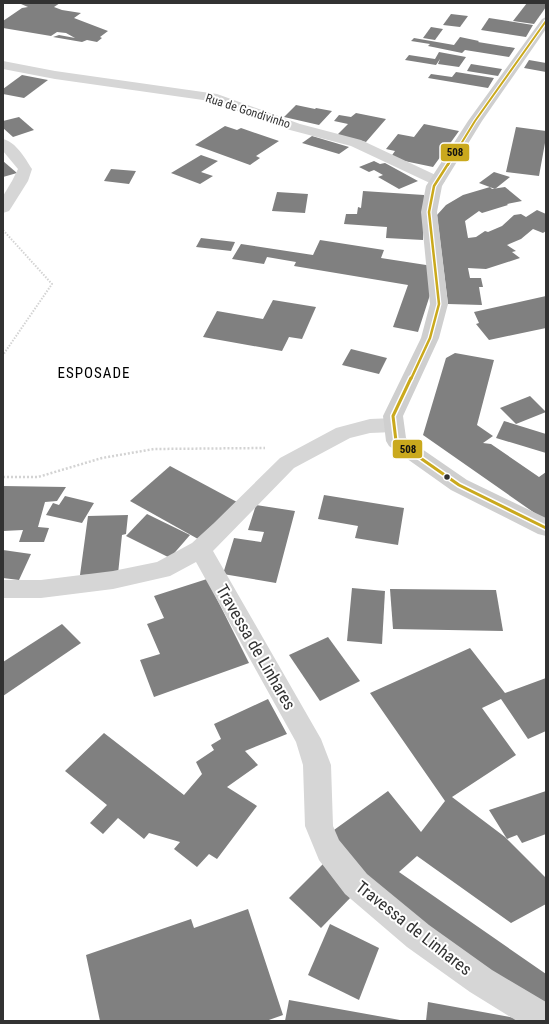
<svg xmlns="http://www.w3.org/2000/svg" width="549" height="1024" viewBox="0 0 549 1024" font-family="'Roboto Condensed',sans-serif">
	<rect width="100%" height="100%" fill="#fff"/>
	<!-- building -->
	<g fill="#808080">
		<path d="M23,3H60L54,7L62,10L81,13L74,18L108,31L100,37L102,38L97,42L87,40L82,42L53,37L59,35L75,38L66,33L57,32L51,36L3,28V21L22,8L28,7L21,4Z"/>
		<path d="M527,3H546V7L534,24L513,21Z"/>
		<path d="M451,14L468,16L460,27L443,25Z"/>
		<path d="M489,18L533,25L526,37L481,30Z"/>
		<path d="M431,27L443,29L435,40L423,38Z"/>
		<path d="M460,37L479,41L478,42L515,48L509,57L465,50L462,53L428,46L430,44L411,41L414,38L454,45Z"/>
		<path d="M439,52L466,57L459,67L438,64L440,59L436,65L405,60L409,55L435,59Z"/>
		<path d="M529,60L546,63V72L524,68Z"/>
		<path d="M471,64L502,69L498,76L467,71Z"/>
		<path d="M456,72L494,78L488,88L428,78L431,74L452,77Z"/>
		<path d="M22,75L48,80L24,98L3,94V89Z"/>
		<path d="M296,105L315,109L316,108L332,111L319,125L284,117Z"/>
		<path d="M356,113L386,119L366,142L337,135L348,124L334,121L339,115L351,117Z"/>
		<path d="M19,117L34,130L13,137L3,128V121Z"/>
		<path d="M424,124L459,131L433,167L390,158L395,151L386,149L398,134L414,137Z"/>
		<path d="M225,126L237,130L241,128L279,141L256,156L260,158L250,165L195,145Z"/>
		<path d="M516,127L546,131V143H545L539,176L506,172Z"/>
		<path d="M312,136L349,147L339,154L302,143Z"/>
		<path d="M201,155L218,161L201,172L213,176L200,184L171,173Z"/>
		<path d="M3,161L17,173L3,177Z"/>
		<path d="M374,161L380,164L385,163L418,181L399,189L378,177L383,175L374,170L369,172L359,167Z"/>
		<path d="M111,169L136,171L129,184L104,181Z"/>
		<path d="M494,172L510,177L495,189L479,183Z"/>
		<path d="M490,187L492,189L505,187L522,201L507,204L508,205L482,213L479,211L465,221L468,238L476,237L485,231L488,232L502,226L514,215L521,214L526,217L537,210L546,214V231L543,233L533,229L521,239L507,245L516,251L512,252L520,258L486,269L468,268L470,278H481L483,287H479L482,305L448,304L437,215L446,205L463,195Z"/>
		<path d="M363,191L424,195L423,240L386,238L387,227L344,224L346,214H357L358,207L361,208Z"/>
		<path d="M277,192L308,194L305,213L272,211Z"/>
		<path d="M201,238L235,242L231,251L196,247Z"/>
		<path d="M320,240L384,250L381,258L439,267L418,332L393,327L408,285L294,266L296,262L267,257L264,264L232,259L241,244L313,255Z"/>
		<path d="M546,296V328L489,340L476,324L479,323L474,312Z"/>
		<path d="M273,300L316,307L302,339L289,337L282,351L203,337L217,311L263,319Z"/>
		<path d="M351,349L387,358L379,374L342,365Z"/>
		<path d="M455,353L494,360L477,425L493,436L483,443L491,444L539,477L546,472V521L423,435L446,358Z"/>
		<path d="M530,396L546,412L516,424L500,408Z"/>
		<path d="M504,421L546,434V453L496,438Z"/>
		<path d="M170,466L237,502L198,539L130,501Z"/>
		<path d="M3,486L66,487L57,501L45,502L38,527L49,528L44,542H19L23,530L3,531Z"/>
		<path d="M324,495L404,508L398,545L355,538L358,526L318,519Z"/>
		<path d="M65,496L94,503L82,523L46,515L53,503L59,505Z"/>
		<path d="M256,505L295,511L276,583L223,574L234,538L261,542L264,532L248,530Z"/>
		<path d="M147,514L190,535L170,558L126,536Z"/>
		<path d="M128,515L126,534L122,535L118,574L80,575L88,516Z"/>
		<path d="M3,550L31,554L19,580L3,578Z"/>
		<path d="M207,579L249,663L154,697L140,660L160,654L147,624L164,618L154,596Z"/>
		<path d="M352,588L385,591L382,644L347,641Z"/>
		<path d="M390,589L496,590L503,631L393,629Z"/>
		<path d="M62,624L81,643L3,696V662Z"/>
		<path d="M328,637L360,681L320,701L289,655Z"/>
		<path d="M470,648L505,693L546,678V731L528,739L501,699L482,708L516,755L452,797L505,837L546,878V904L511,923L417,856L399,872L546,974V1009L361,884L327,835L388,791L421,832L445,801L370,693Z"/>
		<path d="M268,699L287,734L245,751L258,765L227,787L257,806L217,859L209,854L197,867L174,849L180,842L149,833L144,839L118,818L103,834L90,823L107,805L65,771L104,733L184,795L202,774L196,762L214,750L211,745L221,739L214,724Z"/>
		<path d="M546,791V834L522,843L517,835L507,839L489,810Z"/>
		<path d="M323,864L354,894L321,928L289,898Z"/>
		<path d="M248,909L283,1015L266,1021H100L86,955L191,919L194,928Z"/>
		<path d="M330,924L379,948L359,1000L308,975Z"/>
		<path d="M289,1000L400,1020V1021H285Z"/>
		<path d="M428,1002L526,1020V1021H426Z"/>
	</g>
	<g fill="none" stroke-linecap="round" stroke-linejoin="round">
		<!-- path-far1 -->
		<path stroke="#d3d3d3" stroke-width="2" stroke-dasharray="1.5 1.5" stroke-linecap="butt" d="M3,230L52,284L3,355"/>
		<!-- path -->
		<path stroke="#d3d3d3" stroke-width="2.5" stroke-dasharray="2 2" stroke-linecap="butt" d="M3,477H38L102,458L154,449L265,448"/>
		<!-- minor -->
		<g fill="#d6d6d6" fill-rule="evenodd">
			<path d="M3,61L55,71L217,94L300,124L361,140L442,178L445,181L442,184L437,186L432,184L351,146L290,130L210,101L55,79L3,69Z"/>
			<path d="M3,139C16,142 25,158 32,169L28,181L11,208L9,211L3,213V196L12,181L18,169L3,151Z"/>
			<path d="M394,418L401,420L404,425L401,430L394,432L370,433L350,438L294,468L213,551L321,739L331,765L333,826L339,840L367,874L429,925L492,970L546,1002V1021H517L470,992L407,947L345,894L319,860L305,826L303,765L296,742L196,562L170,576L113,589L41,598H3V580H41L113,571L157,562L192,543L214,523L280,458L336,428L370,419Z"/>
		</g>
		<!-- secondary -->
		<path fill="#cfcfcf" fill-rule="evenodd" d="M546,17V29L482,121L442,186L437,212L448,304L439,338L403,416L406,438L467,480L546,518V536L538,534L451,490L389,446L386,441L383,416L421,338L430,304L421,212L426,186L468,121L542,19Z"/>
		<!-- bus-1-far2 casing -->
		<g stroke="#fff" stroke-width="4">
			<path id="bus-1-far2" d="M448,165L475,121L546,21"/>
		</g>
		<!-- bus-1-far1 casing -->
		<g stroke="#fff" stroke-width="5">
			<path id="bus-1-far1" d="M411,379L430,338L439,304L429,212L434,186L448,164"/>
		</g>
		<!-- bus-1 casing -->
		<g stroke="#fff" stroke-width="6">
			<path id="bus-1" d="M411,378L393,416L396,441L459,485L546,528"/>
		</g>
		<!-- bus-1-far2 -->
		<use href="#bus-1-far2" stroke="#caa91d" stroke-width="2"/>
		<!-- bus-1-far1 -->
		<use href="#bus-1-far1" stroke="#caa91d" stroke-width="2.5"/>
		<!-- bus-1 -->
		<use href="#bus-1" stroke="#caa91d" stroke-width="3"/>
	</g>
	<!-- markers -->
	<circle fill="#323232" stroke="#fff" stroke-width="1.5" cx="447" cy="477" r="3.5"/>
	<g text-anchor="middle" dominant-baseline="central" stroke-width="4" stroke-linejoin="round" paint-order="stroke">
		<!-- far-street labels -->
		<g font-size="12" fill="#323232" stroke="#fff">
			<text transform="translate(248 111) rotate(18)">Rua de Gondivinho</text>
		</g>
		<!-- neighbourhood labels -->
		<g font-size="15" letter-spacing="1" fill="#000" stroke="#fff">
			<text x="94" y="373">ESPOSADE</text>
		</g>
		<!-- near-street labels -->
		<g font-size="17" fill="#323232" stroke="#fff">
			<text transform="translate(256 647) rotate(60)">Travessa de Linhares</text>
			<text transform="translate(414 928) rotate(38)">Travessa de Linhares</text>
		</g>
	</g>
	<g stroke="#fff" stroke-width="1.5">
		<rect x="440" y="143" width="30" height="19" rx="4" fill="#caa91d"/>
		<rect x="392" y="439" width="31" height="20" rx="4" fill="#caa91d"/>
	</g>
	<g font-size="11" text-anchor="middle" font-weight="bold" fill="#111">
		<text x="455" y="156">508</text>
		<text x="408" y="453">508</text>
	</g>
	<!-- border -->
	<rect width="549" height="1024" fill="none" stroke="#323232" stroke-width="8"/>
</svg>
